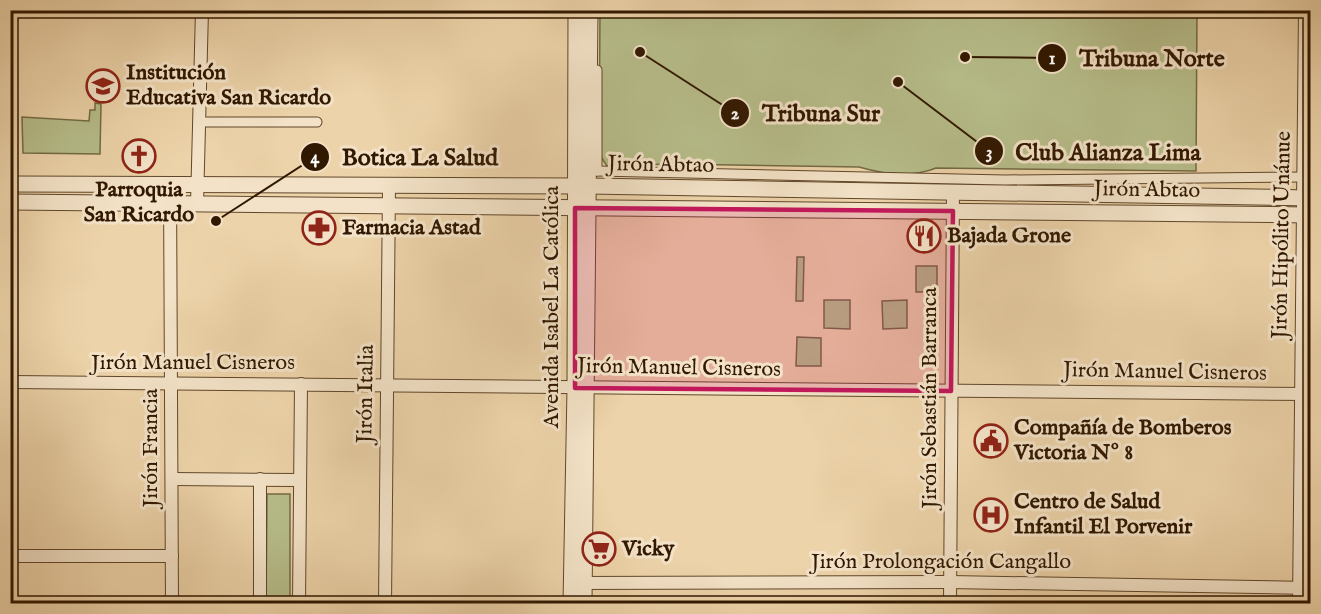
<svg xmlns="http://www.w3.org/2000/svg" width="1321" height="614" viewBox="0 0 1321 614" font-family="'IM FELL English',serif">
	<rect width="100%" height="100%" fill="#edd3a9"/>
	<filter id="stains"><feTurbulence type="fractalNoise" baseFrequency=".00333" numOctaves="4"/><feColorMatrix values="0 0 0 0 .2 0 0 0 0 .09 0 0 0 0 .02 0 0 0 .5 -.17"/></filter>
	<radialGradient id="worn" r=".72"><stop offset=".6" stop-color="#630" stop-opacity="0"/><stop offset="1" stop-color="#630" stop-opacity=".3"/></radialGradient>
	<!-- green -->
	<g fill="#b6bd8a" stroke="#746a45" stroke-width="1.5">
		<path d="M600,11H1197L1196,171L936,168C912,178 883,174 859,167L669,164L607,166L599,154Z"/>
		<path d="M95,103L101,104L100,154L23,153L22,117L89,121L90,110H95Z"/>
		<path d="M797,257H804L803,301H796Z"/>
		<rect x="916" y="266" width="21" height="26"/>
		<path d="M824,300H850V329L824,328Z"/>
		<path d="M907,300V328L883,329L882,301Z"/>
		<path d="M797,337L821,338V366H796Z"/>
		<path d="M267,494H290V603L266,604Z"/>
	</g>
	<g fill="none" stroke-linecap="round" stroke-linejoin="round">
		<!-- pedestrian casing -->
		<g stroke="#60472a" stroke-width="11">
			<g id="pedestrian">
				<path d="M200,122H317"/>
				<path d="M591,170L597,171V70"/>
				<path d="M597,171L1005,180L1303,177"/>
			</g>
		</g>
		<!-- minor casing -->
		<g stroke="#60472a" stroke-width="14">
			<g id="minor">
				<path d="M170,185L172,604"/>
				<path d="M197,204L202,10"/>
				<path d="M10,382L1310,394"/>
				<path d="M172,479L300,480"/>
				<path d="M260,479V604"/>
				<path d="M10,556H172"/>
				<path d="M575,583L950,582L1310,588"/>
				<path d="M299,604L301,384"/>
				<path d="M385,604L389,186"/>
				<path d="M950,604L953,192"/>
				<path d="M1299,604L1305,10"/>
			</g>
		</g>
		<!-- tertiary casing -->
		<g stroke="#60472a" stroke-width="17">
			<g id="tertiary">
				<path d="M10,184L588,186L1310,198"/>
				<path d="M10,202L1310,215"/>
				<path d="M571,604L575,388L576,10"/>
				<path d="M584,604L590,10"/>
			</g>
		</g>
		<!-- pedestrian -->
		<use href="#pedestrian" stroke="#f3e2c7" stroke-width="9"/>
		<!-- minor -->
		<use href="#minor" stroke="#f3e2c7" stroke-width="12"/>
		<!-- tertiary -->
		<use href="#tertiary" stroke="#f3e2c7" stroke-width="15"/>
	</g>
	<!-- marked area -->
	<path fill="#c2185b" fill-opacity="0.2" stroke="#c2185b" stroke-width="4.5" stroke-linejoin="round" d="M575,208L953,211L951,391L575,388Z"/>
	<!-- icons -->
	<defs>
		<g id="school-ring" transform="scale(1.725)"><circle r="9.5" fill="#f3e2c7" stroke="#8f2418" stroke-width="1.5"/><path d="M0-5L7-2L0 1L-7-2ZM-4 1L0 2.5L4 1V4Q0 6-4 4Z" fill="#8f2418"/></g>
		<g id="church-ring" transform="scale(1.725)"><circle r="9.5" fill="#f3e2c7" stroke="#8f2418" stroke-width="1.5"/><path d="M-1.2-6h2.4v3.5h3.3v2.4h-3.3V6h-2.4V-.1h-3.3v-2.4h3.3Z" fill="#8f2418"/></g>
		<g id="pharmacy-ring" transform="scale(1.725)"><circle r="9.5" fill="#f3e2c7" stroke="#8f2418" stroke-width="1.5"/><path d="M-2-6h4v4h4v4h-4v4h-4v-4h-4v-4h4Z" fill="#8f2418"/></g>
		<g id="restaurant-ring" transform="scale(1.725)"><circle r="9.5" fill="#f3e2c7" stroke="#8f2418" stroke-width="1.5"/><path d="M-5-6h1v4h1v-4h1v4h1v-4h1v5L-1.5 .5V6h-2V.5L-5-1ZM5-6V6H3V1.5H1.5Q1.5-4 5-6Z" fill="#8f2418"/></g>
		<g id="civic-ring" transform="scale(1.725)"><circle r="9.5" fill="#f3e2c7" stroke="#8f2418" stroke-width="1.5"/><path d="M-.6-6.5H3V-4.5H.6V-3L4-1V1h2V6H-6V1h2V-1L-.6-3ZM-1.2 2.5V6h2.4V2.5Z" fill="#8f2418"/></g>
		<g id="hospital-ring" transform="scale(1.725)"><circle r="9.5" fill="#f3e2c7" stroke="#8f2418" stroke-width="1.5"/><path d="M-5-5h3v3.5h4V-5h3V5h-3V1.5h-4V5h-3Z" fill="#8f2418"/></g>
		<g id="supermarket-ring" transform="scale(1.725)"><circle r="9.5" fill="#f3e2c7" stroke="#8f2418" stroke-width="1.5"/><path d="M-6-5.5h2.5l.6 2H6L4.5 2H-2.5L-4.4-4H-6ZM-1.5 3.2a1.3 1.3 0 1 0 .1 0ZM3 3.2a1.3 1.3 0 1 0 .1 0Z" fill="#8f2418"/></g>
	</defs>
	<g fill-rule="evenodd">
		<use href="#school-ring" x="103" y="86"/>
		<use href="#church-ring" x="139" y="156"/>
		<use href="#pharmacy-ring" x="319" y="228"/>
		<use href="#restaurant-ring" x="924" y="236"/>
		<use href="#civic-ring" x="991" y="441"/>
		<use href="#hospital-ring" x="991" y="515"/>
		<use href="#supermarket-ring" x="599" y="549"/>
	</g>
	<g text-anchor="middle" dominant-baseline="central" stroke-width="6" stroke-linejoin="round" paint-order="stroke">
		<!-- poi labels -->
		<g font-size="22" font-weight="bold" fill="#311800" stroke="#f3e2c7" text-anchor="start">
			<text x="126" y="73">Institución<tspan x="126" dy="25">Educativa San Ricardo</tspan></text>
			<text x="139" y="190" text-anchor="middle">Parroquia<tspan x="139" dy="25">San Ricardo</tspan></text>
			<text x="342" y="228">Farmacia Astad</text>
			<text x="947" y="236">Bajada Grone</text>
			<text x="1014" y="428">Compañía de Bomberos<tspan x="1014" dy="25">Victoria Nº 8</tspan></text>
			<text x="1014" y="502">Centro de Salud<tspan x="1014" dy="25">Infantil El Porvenir</tspan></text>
			<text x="622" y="549">Vicky</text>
		</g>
		<!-- street labels -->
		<g font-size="22" fill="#311800" stroke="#f3e2c7">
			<text transform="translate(661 165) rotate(1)">Jirón Abtao</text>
			<text transform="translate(1147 190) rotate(1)">Jirón Abtao</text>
			<text transform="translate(1282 235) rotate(-89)">Jirón Hipólito Unánue</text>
			<text transform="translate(552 307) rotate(-90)">Avenida Isabel La Católica</text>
			<text x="193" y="363">Jirón Manuel Cisneros</text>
			<text transform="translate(679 368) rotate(1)">Jirón Manuel Cisneros</text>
			<text transform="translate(1165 372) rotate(1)">Jirón Manuel Cisneros</text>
			<text transform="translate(366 394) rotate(-89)">Jirón Italia</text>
			<text transform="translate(930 398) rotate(-90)">Jirón Sebastián Barranca</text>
			<text transform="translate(151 448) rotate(-90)">Jirón Francia</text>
			<text x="941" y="562">Jirón Prolongación Cangallo</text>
		</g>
	</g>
	<!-- callouts -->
	<path fill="none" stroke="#311800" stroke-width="2" d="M965 57L1052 58M640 52L735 113M898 82L989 151M216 221L315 157"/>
	<g fill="#311800" stroke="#f3e2c7" stroke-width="2">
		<circle cx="965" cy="57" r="6"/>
		<circle cx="640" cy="52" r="6"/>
		<circle cx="898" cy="82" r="6"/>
		<circle cx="216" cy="221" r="6"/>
		<circle cx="1052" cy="58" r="15"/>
		<circle cx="735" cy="113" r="15"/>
		<circle cx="989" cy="151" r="15"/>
		<circle cx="315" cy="157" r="15"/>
	</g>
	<g font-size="18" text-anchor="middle" font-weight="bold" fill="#fff">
		<text x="1052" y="64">1</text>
		<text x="735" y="119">2</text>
		<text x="989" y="158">3</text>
		<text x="315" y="163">4</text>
	</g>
	<g font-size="24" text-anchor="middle" font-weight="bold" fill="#311800" stroke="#f3e2c7" stroke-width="6" stroke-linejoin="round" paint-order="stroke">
		<text x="1152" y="66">Tribuna Norte</text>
		<text x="821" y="121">Tribuna Sur</text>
		<text x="1108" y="160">Club Alianza Lima</text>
		<text x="420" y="165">Botica La Salud</text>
	</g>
	<!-- margin -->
	<rect width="1321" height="614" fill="none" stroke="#edd3a9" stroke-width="36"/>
	<rect x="12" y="12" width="1297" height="590" fill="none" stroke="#311800" stroke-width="3"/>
	<rect x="18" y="18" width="1285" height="578" fill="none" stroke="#311800" stroke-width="1.5"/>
	<rect width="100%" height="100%" filter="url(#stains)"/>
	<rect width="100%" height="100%" fill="url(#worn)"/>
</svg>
